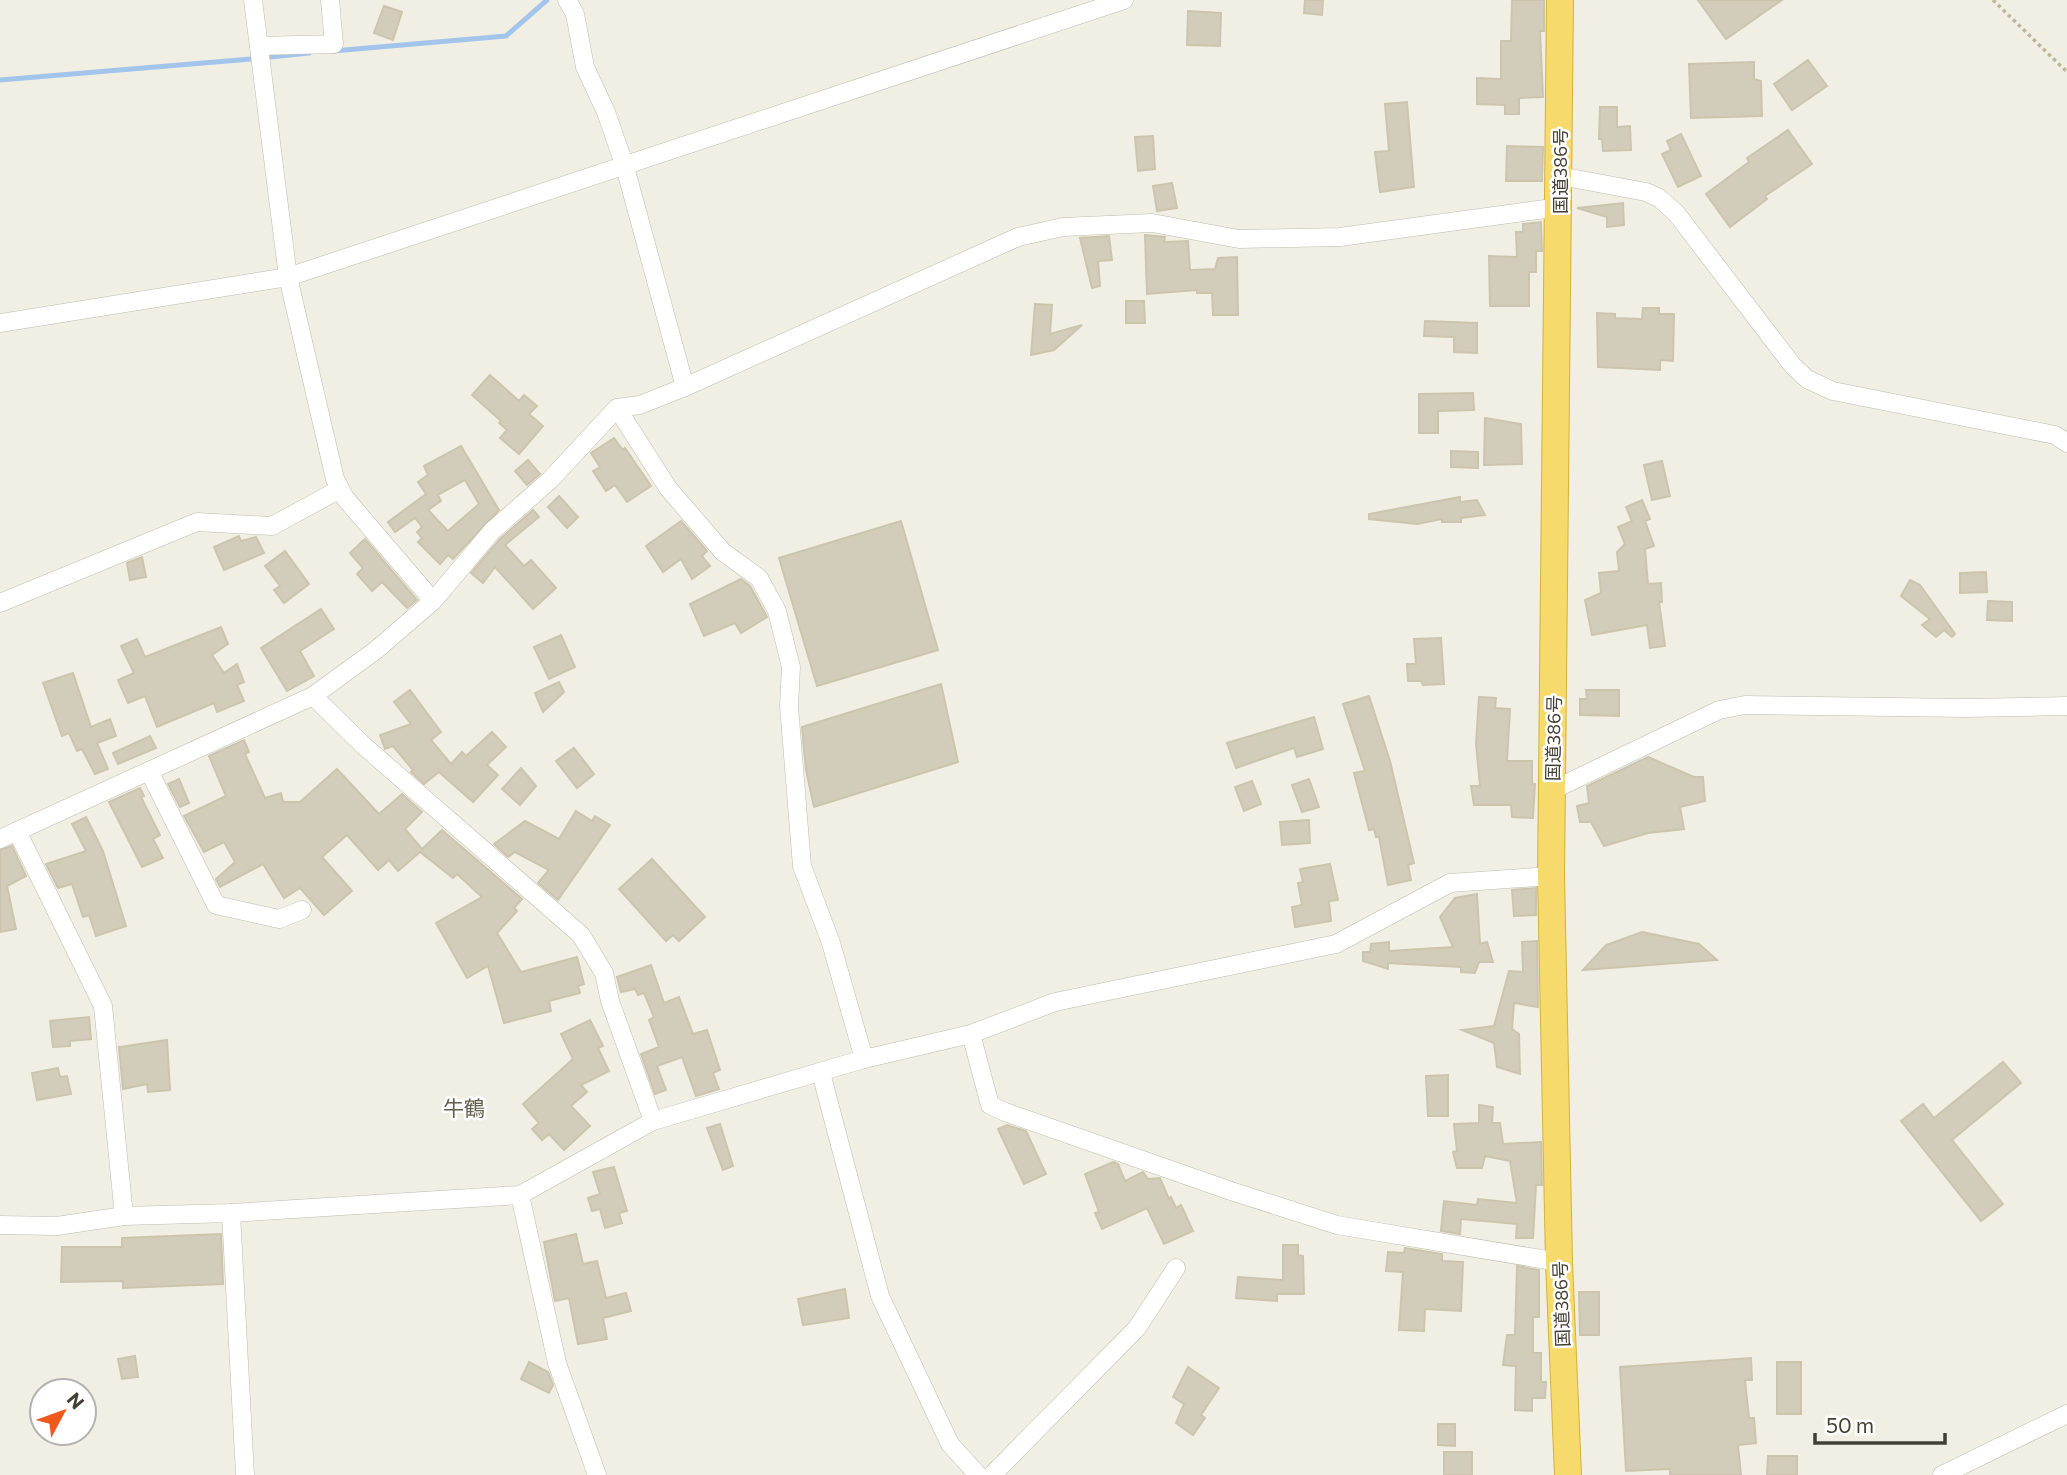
<svg xmlns="http://www.w3.org/2000/svg" width="2067" height="1475" viewBox="0 0 2067 1475" font-family="Commissioner,'Noto Sans JP',sans-serif">
	<rect width="100%" height="100%" fill="#f1efe4"/>
	<g fill="none" stroke-linecap="round" stroke-linejoin="round">
		<!-- stream -->
		<g stroke="#a3c4eb" stroke-width="5">
			<path d="M333,51L506,36L547,0"/>
			<path d="M270,57L309,53"/>
			<path d="M0,80L251,59"/>
		</g>
	</g>
	<!-- building -->
	<g fill="#d2ccba" stroke="#ccc5ae" stroke-width="2" fill-rule="evenodd">
		<path d="M1305,0H1323L1322,15L1304,13Z"/>
		<path d="M1512,0H1544V31H1540L1543,97L1519,98V114H1505V105L1477,104V78L1501,79V41H1511Z"/>
		<path d="M1698,0H1782L1726,39Z"/>
		<path d="M384,6L402,12L393,40L374,33Z"/>
		<path d="M1188,11L1221,13L1220,46L1187,45Z"/>
		<path d="M1808,60L1827,86L1792,110L1774,84Z"/>
		<path d="M1754,62V79L1761,81L1762,116L1691,118L1689,64Z"/>
		<path d="M1407,102L1414,187L1380,192L1375,152L1389,151L1385,104Z"/>
		<path d="M1600,107H1617V127L1630,126L1631,150L1603,151L1602,139H1599Z"/>
		<path d="M1788,130L1812,164L1765,196L1767,199L1730,227L1706,194L1749,162L1747,158Z"/>
		<path d="M1681,134L1701,176L1678,187L1662,154L1671,150L1667,141Z"/>
		<path d="M1153,136L1155,169L1138,171L1135,137Z"/>
		<path d="M1507,146L1543,147L1542,181H1506Z"/>
		<path d="M1172,183L1177,208L1157,211L1153,186Z"/>
		<path d="M1623,203L1624,225L1607,227V217L1577,208Z"/>
		<path d="M1541,222L1542,251H1536V272H1529V306H1490L1489,256L1517,257L1516,232H1523V224Z"/>
		<path d="M1145,235L1165,237L1164,242L1188,241L1190,270L1215,269L1218,258L1237,257L1238,315H1213L1212,293H1197V290L1147,294Z"/>
		<path d="M1109,236L1112,260L1098,261L1100,286L1092,288L1080,238Z"/>
		<path d="M1126,301H1144L1145,323H1126Z"/>
		<path d="M1035,304L1052,305L1050,334L1082,325L1054,350L1031,355Z"/>
		<path d="M1643,308H1659V314H1674L1673,361L1660,360V370L1598,367L1597,313L1615,314V318L1642,319Z"/>
		<path d="M1425,321L1477,323V353L1454,352V337L1424,336Z"/>
		<path d="M490,375L519,401L524,395L537,406L529,414L543,426L519,454L500,438L507,430L499,423L501,421L472,395Z"/>
		<path d="M1473,393L1474,410L1438,411V433H1419V394Z"/>
		<path d="M1485,418L1521,424L1522,464L1484,465Z"/>
		<path d="M614,438L623,450L625,448L651,486L627,502L615,485L606,491L593,471L600,467L591,453Z"/>
		<path d="M461,446L499,510L453,559L448,555L440,564L418,542L422,538L417,532L422,527L415,518L395,532L388,522L426,494L418,482L428,475L424,466ZM465,480L479,504L448,531L428,510L441,501L438,495Z"/>
		<path d="M1451,451L1478,452V468L1451,467Z"/>
		<path d="M528,460L540,474L527,485L515,471Z"/>
		<path d="M1662,461L1670,496L1652,500L1644,465Z"/>
		<path d="M559,496L578,517L567,528L548,507Z"/>
		<path d="M1460,497V502L1477,500L1485,515L1461,518V522H1442V519L1417,524L1369,519V514Z"/>
		<path d="M1642,500L1650,519L1645,521L1654,546L1645,549L1648,584L1661,583L1662,602H1659L1665,646L1650,648L1647,625L1592,635L1585,600L1601,593L1599,573L1619,571L1617,552L1625,544L1618,527L1632,521L1626,507Z"/>
		<path d="M533,510L539,517L505,545L524,566L531,560L556,588L533,609L495,567L483,583L471,573L500,539Z"/>
		<path d="M681,521L707,551L702,556L710,566L692,579L681,559L663,572L646,546Z"/>
		<path d="M901,521L938,650L817,686L779,558Z"/>
		<path d="M239,536L241,541L256,537L264,553L224,570L214,547Z"/>
		<path d="M365,539L417,600L407,608L382,582L372,591L357,574L363,568L350,553Z"/>
		<path d="M285,551L309,584L284,603L274,590L280,586L265,566Z"/>
		<path d="M142,557L146,577L130,580L127,563Z"/>
		<path d="M1986,572L1987,592L1960,593V573Z"/>
		<path d="M741,579L750,586L767,617L741,633L735,623L704,636L690,604Z"/>
		<path d="M1910,580L1920,585L1955,634L1952,637L1944,630L1936,637L1922,625L1930,619L1901,596Z"/>
		<path d="M1988,601L2012,602V621L1987,620Z"/>
		<path d="M321,609L334,629L300,651L314,676L287,691L261,648Z"/>
		<path d="M221,627L228,644L212,655L224,673L237,664L244,682L237,685L244,701L217,712L214,703L157,727L145,696L128,703L118,680L134,673L121,646L137,639L145,657Z"/>
		<path d="M561,635L575,667L549,679L534,647Z"/>
		<path d="M1441,638L1444,684L1423,685L1421,681H1408L1407,664H1416L1414,639Z"/>
		<path d="M73,673L91,727L110,719L116,736L97,743L108,769L95,774L82,749L77,751L69,733L62,736L43,683Z"/>
		<path d="M559,682L564,692L543,712L535,693Z"/>
		<path d="M941,684L958,762L814,807L806,770L802,727Z"/>
		<path d="M410,690L441,732L431,740L451,764L462,752L466,756L492,732L506,747L487,765L498,775L473,802L439,772L424,784L411,772L413,770L393,746L385,749L380,735L411,724L394,702Z"/>
		<path d="M1586,690H1619V716L1580,715V699H1587Z"/>
		<path d="M1369,696L1390,761L1414,863L1408,865L1411,880L1388,885L1379,837H1376L1374,829L1369,830L1354,773L1365,771L1343,704Z"/>
		<path d="M1479,697L1496,698L1495,708L1510,709L1507,761H1532V784H1535L1533,818L1512,817L1511,805H1474L1471,786H1480L1476,744Z"/>
		<path d="M1314,717L1323,749L1297,757L1294,748L1236,768L1227,743Z"/>
		<path d="M150,736L156,748L118,764L113,753Z"/>
		<path d="M244,740L249,752L245,754L265,798L281,793L283,802H300L337,769L379,814L402,794L422,812L405,829L422,849L442,830L522,899L514,908L517,911L497,933L521,972L577,957L584,984L578,986L580,993L549,1001L551,1011L504,1023L488,966L467,978L436,923L482,897L457,874L453,878L420,852L398,871L389,860L378,870L347,835L322,857L352,891L324,915L300,888L284,898L263,864L220,887L216,879L235,862L224,842L204,852L184,816L226,796L209,756Z"/>
		<path d="M574,748L594,774L577,788L556,761Z"/>
		<path d="M1648,757L1694,777H1703L1705,801L1680,807L1684,829L1648,833L1604,846L1591,822H1580L1577,806L1589,803L1587,786Z"/>
		<path d="M521,768L536,786L520,805L502,789Z"/>
		<path d="M179,779L189,803L180,807L168,784Z"/>
		<path d="M1309,779L1319,807L1302,812L1292,785Z"/>
		<path d="M1252,781L1261,804L1244,811L1235,787Z"/>
		<path d="M140,788L144,796L141,797L160,835L153,839L163,858L142,867L109,802Z"/>
		<path d="M576,811L592,821L595,816L610,825L558,900L538,883L549,870L515,852L508,857L494,844L525,821L559,839Z"/>
		<path d="M86,817L103,851L126,926L96,936L89,915L83,917L72,884L58,888L46,864L86,851L72,824Z"/>
		<path d="M1309,820L1310,843L1282,845L1280,822Z"/>
		<path d="M12,846L26,876L7,886L16,929L0,932V850Z"/>
		<path d="M652,859L705,917L679,941L673,935L666,941L619,889Z"/>
		<path d="M1330,864L1338,900L1329,901L1331,921L1295,927L1292,907L1302,905L1298,883L1303,882L1300,869Z"/>
		<path d="M1536,888V915L1514,916L1512,890Z"/>
		<path d="M1477,894L1480,944L1487,942L1493,962H1479L1475,973L1461,972V967L1388,963V969L1363,961V952H1370L1371,944L1389,942V951L1453,947L1440,917L1455,898Z"/>
		<path d="M1642,932L1699,944L1717,960L1583,970L1606,945Z"/>
		<path d="M1537,941L1538,1007L1514,1003L1512,1029L1519,1034L1520,1074L1497,1067L1494,1043L1462,1030L1494,1026L1509,971L1523,972L1522,942Z"/>
		<path d="M651,965L664,1003L679,997L693,1034L707,1030L720,1070L713,1073L719,1089L696,1096L682,1057L657,1066L666,1090L655,1094L641,1054L659,1047L649,1020L654,1017L644,993L638,995L635,989L621,992L617,977Z"/>
		<path d="M89,1017L91,1039L70,1041V1046L53,1047L50,1021Z"/>
		<path d="M590,1020L603,1046L598,1048L609,1071L581,1085L587,1092L571,1106L590,1126L564,1150L549,1134L542,1140L532,1129L539,1123L523,1104L573,1059L561,1034Z"/>
		<path d="M167,1040L170,1090L148,1092L147,1084L123,1089L119,1047Z"/>
		<path d="M2003,1062L2021,1083L1952,1140L2003,1204L1981,1221L1901,1121L1923,1104L1934,1118Z"/>
		<path d="M58,1068L60,1077L67,1076L71,1094L37,1100L32,1073Z"/>
		<path d="M1448,1075V1116H1428L1426,1076Z"/>
		<path d="M1479,1105L1493,1107L1492,1123H1500L1503,1144L1541,1142L1542,1185H1536L1533,1238H1516L1517,1224L1461,1219L1460,1234L1441,1231L1444,1201L1477,1205L1478,1199L1517,1203L1510,1161L1485,1156L1482,1168H1457L1453,1152L1457,1151L1454,1124L1479,1123Z"/>
		<path d="M720,1124L733,1166L723,1170L707,1128Z"/>
		<path d="M1007,1125L1026,1131L1046,1174L1024,1184L998,1129Z"/>
		<path d="M1113,1162L1118,1164L1125,1181L1143,1172L1148,1179L1160,1178L1169,1199L1171,1197L1176,1208L1181,1205L1193,1231L1164,1244L1147,1208L1102,1229L1095,1213L1099,1212L1085,1174Z"/>
		<path d="M614,1167L627,1211L619,1213L622,1223L605,1228L600,1209L592,1211L588,1198L600,1194L593,1172Z"/>
		<path d="M221,1234L223,1284L123,1288V1281L61,1282L62,1247H122V1238Z"/>
		<path d="M576,1234L583,1264L597,1261L606,1298L626,1293L631,1311L603,1318L607,1339L578,1344L569,1298L555,1301L544,1242Z"/>
		<path d="M1283,1245H1298V1255L1303,1256L1304,1294H1277V1301L1236,1298L1238,1277L1283,1280Z"/>
		<path d="M1405,1248L1442,1254V1261L1463,1262L1461,1311L1425,1309L1424,1331L1399,1330L1403,1272L1386,1271L1388,1252L1404,1253Z"/>
		<path d="M1517,1266L1539,1270V1317H1533V1353H1541V1382H1546L1545,1398H1532V1411L1515,1410L1516,1366L1503,1365L1507,1335H1515Z"/>
		<path d="M845,1289L849,1318L803,1325L798,1299Z"/>
		<path d="M1579,1292H1599V1335H1580Z"/>
		<path d="M135,1356L138,1377L122,1379L118,1359Z"/>
		<path d="M1751,1358L1752,1380H1745L1749,1418H1754L1756,1443L1738,1445L1741,1475H1670V1469L1626,1471L1620,1367Z"/>
		<path d="M529,1362L548,1372L553,1385L549,1393L521,1379Z"/>
		<rect x="1777" y="1362" width="24" height="52"/>
		<path d="M1188,1367L1219,1388L1201,1415L1205,1418L1193,1435L1176,1423L1184,1404L1173,1397Z"/>
		<path d="M1438,1424H1455V1446L1438,1445Z"/>
		<rect x="1444" y="1452" width="28" height="23"/>
		<path d="M1768,1456H1797V1475H1767Z"/>
	</g>
	<g fill="none" stroke-linecap="round" stroke-linejoin="round">
		<!-- minor casing -->
		<g stroke="#bfbbaa" stroke-width="19">
			<g id="minor">
				<path d="M253,0L288,277L335,479L345,498L433,601"/>
				<path d="M567,0L575,14L585,67L606,112L625,167L685,387"/>
				<path d="M259,46L334,44L330,0"/>
				<path d="M1560,176L1646,192L1659,198L1676,213L1793,366L1807,379L1833,391L2055,435L2067,443"/>
				<path d="M0,323L288,277L1124,0"/>
				<path d="M617,408L668,488L723,552L759,578L777,611L791,667L789,706L802,866L831,943L864,1059"/>
				<path d="M0,603L197,522L272,526L340,489"/>
				<path d="M313,696L364,746L581,935L604,973L610,1001L653,1121"/>
				<path d="M149,771L216,905L279,919L302,910"/>
				<path d="M1553,790L1719,710L1745,705L1967,708L2067,706"/>
				<path d="M17,831L103,1006L124,1216"/>
				<path d="M0,839L313,696L376,650L433,601L492,531L550,480L617,408L640,405L685,387L1018,237L1063,227L1152,223L1239,239L1340,237L1560,207"/>
				<path d="M971,1034L990,1105L1005,1112L1231,1191L1337,1225L1559,1262"/>
				<path d="M821,1073L880,1296L950,1444L978,1475"/>
				<path d="M520,1195L557,1363L597,1475"/>
				<path d="M231,1213L245,1475"/>
				<path d="M0,1225L57,1226L124,1216L231,1213L520,1195L653,1121L864,1059L971,1034L1055,1002L1336,944L1450,883L1551,876"/>
				<path d="M992,1475L1137,1328L1176,1268"/>
				<path d="M1942,1475L2067,1414"/>
			</g>
		</g>
		<!-- highway casing -->
		<g stroke="#d4b13b" stroke-width="28">
			<path id="highway" d="M1560,0L1551,876L1559,1262L1568,1475"/>
		</g>
		<!-- path -->
		<path stroke="#bdb59a" stroke-width="3.5" stroke-dasharray="3.5 3.5" stroke-linecap="butt" d="M1993,0L2067,72"/>
		<!-- minor -->
		<use href="#minor" stroke="#fff" stroke-width="18"/>
		<!-- highway -->
		<use href="#highway" stroke="#f6da6b" stroke-width="26"/>
	</g>
	<g text-anchor="middle" dominant-baseline="central" stroke-width="5" stroke-linejoin="round" paint-order="stroke">
		<!-- street labels -->
		<g font-size="18" fill="#433f34" stroke="#fff">
			<text transform="translate(1560 171) rotate(-90)">国道386号</text>
			<text transform="translate(1553 738) rotate(-89)">国道386号</text>
			<text transform="translate(1561 1304) rotate(-92)">国道386号</text>
		</g>
		<!-- quarter labels -->
		<g font-size="21" fill="#655e4c" stroke="#fff">
			<text x="464" y="1107">牛鶴</text>
		</g>
	</g>
	<!-- north arrow -->
	<g transform="translate(63 1412) rotate(49)"><circle r="33" fill="#ffffff" stroke="#b4b2ae" stroke-width="2"/>
	<path d="M0-5L12 26L0 18L-12 26Z" fill="#ee5a1e"/>
	<text y="-10" font-size="19" font-weight="bold" text-anchor="middle" fill="#433f34">N</text>
	</g>
	<!-- scale -->
	<path d="M1815 1433v10h130v-10" fill="none" stroke="#433f34" stroke-width="3.5"/>
	<text x="1826" y="1433" font-size="21" fill="#433f34" stroke="#ffffff" stroke-width="5" paint-order="stroke">50 m</text>
</svg>
